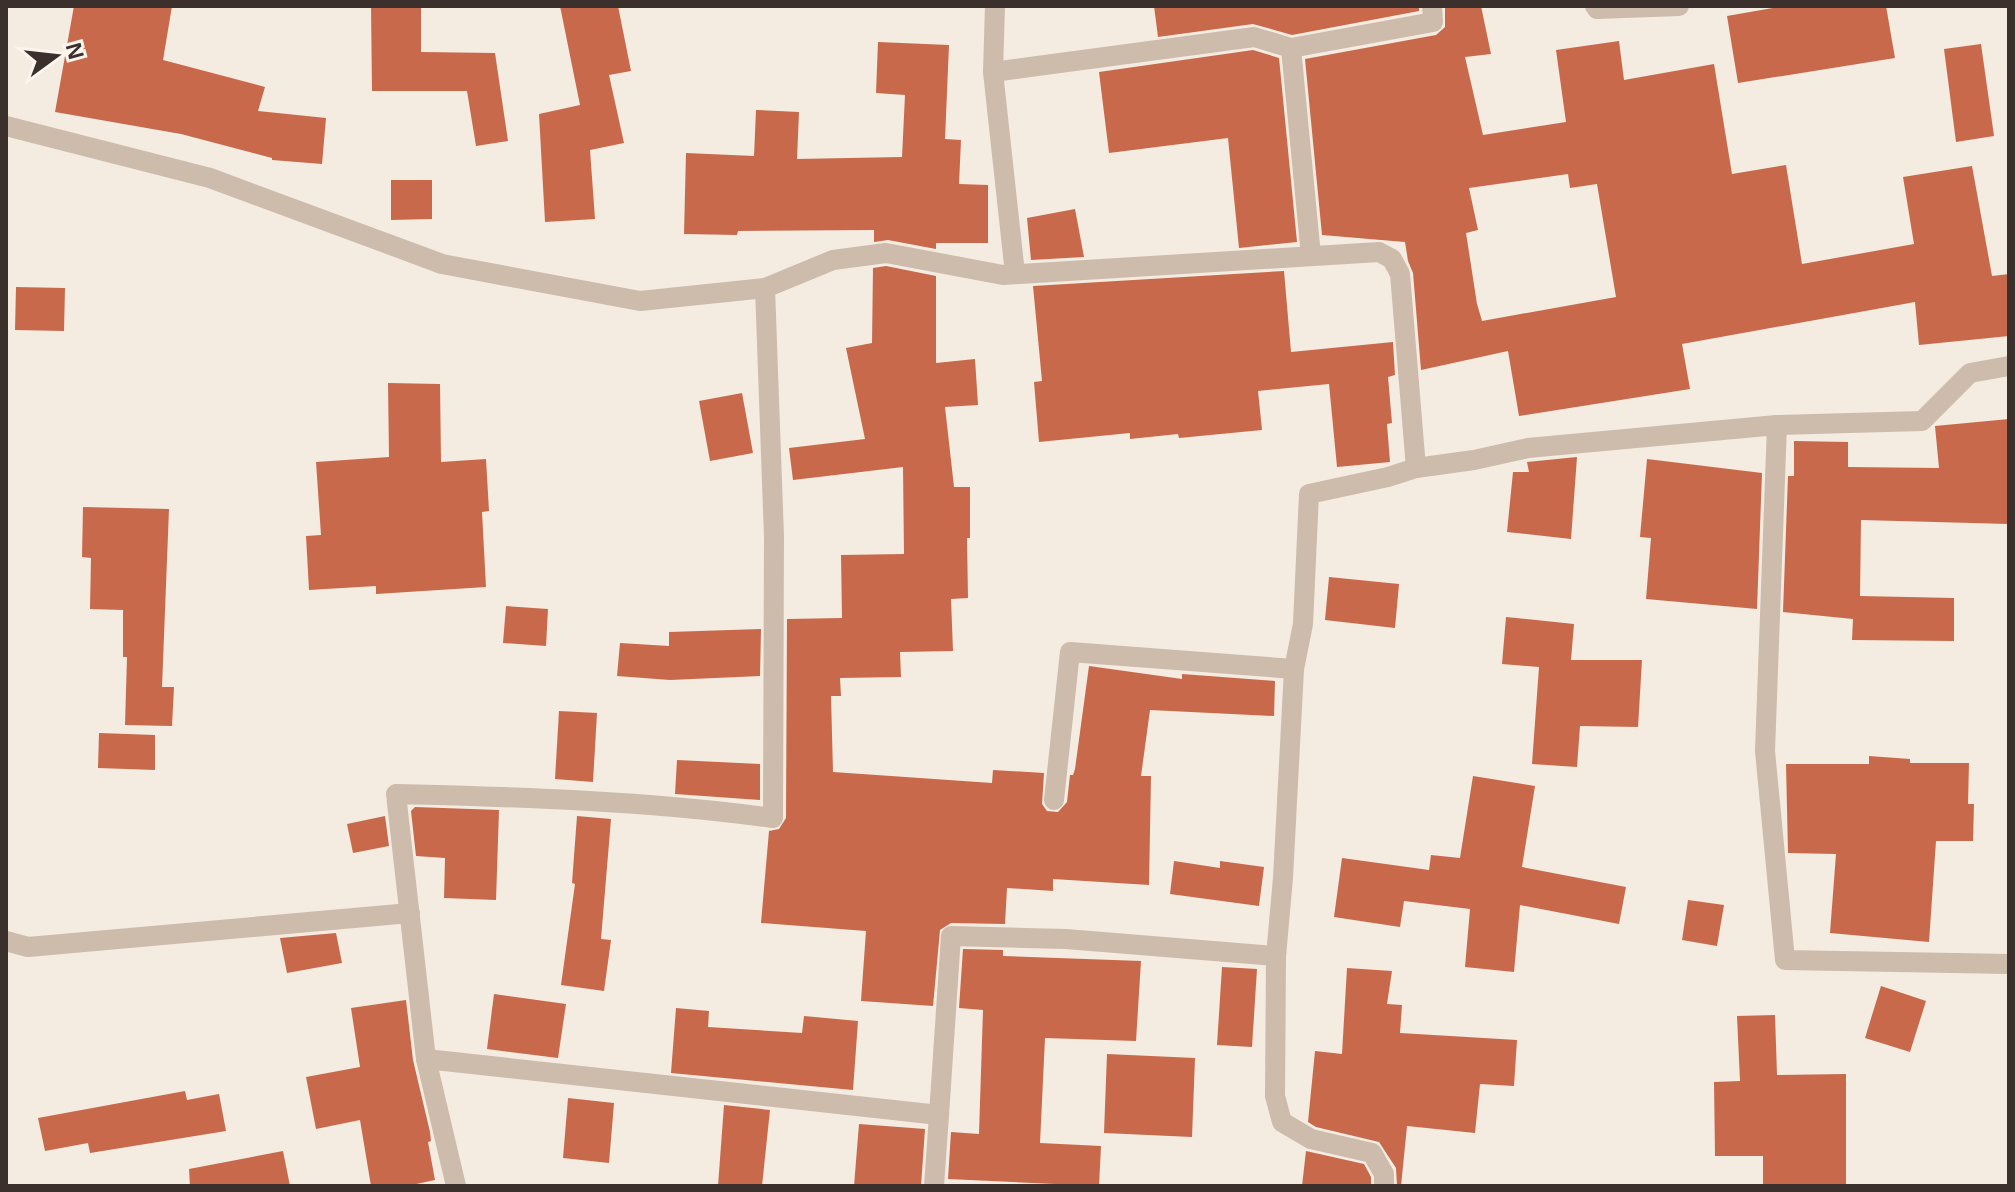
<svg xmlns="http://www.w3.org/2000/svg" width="2015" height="1192" viewBox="0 0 2015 1192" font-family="Arial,sans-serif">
	<rect width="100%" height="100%" fill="#f4ebe1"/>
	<!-- building -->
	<g fill="#c8694b" fill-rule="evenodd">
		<path d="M74,6H172L163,60L265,87L258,111L326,118L322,164L272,160V158L181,134L55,112Z"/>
		<path d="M371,6H421V52L495,53L508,141L476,146L467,91H372Z"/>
		<path d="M560,6H618L631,71L609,75L624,143L590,150L595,219L545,222L539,114L580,105Z"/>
		<path d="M1154,6H1419V11L1292,35L1253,24L1158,37Z"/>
		<path d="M1445,6H1481L1491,54L1465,57L1483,135L1566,122L1556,50L1619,41L1624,80L1714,64L1732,174L1786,165L1802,264L1914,244L1903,177L1972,166L1992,276L2009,274V336L1919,345L1915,302L1682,344L1690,389L1519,416L1508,351L1421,370L1413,273L1408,261L1405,242L1322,235L1305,59L1436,35L1445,27ZM1568,174L1570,188L1597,184L1616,297L1482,321L1477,304L1466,233L1478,230L1469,188Z"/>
		<path d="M1785,6H1886L1895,58L1738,83L1727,16Z"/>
		<path d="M878,42L949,45L945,139L961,140L959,184L988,185V243H936V249L888,240L874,242V230L738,231L737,235L684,234L686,153L754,156L756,110L799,112L797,159L902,157L905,95L876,93Z"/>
		<path d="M1981,44L1994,136L1956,142L1944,49Z"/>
		<path d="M1253,50L1279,58L1297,242L1239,248L1228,138L1109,153L1099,72Z"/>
		<path d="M391,180H432V219L391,220Z"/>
		<path d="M1075,209L1084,257L1031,260L1027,218Z"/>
		<path d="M886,266L936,276V363L975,359L978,405L945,407L954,487H970V538H967L968,598L951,599L953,651L900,652L901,677L840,678L841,696H831L833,772L992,783L993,770L1044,773L1042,804L1047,811L1058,812L1067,802L1070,775H1073L1075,769L1089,666L1182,679V674L1275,681L1274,716L1150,710L1141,776H1151L1149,885L1053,879V891L1007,888L1005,924L951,923L940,930L933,1006L861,1001L866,931L761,923L769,831L779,829L786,818L787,619L842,618L841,555L904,554L903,467L793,480L789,448L865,439L846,348L872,343L873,268Z"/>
		<path d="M1284,271L1291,352L1393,342L1395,375L1388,377L1392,423L1387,424L1390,462L1337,467L1329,384L1258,391L1262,430L1179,438L1178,434L1130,439V433L1039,442L1034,382L1042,381L1033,286Z"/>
		<path d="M16,287L65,288L64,331L15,330Z"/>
		<path d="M388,383L440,384L441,462L486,459L489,511L482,512L486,587L376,594V586L309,590L306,536L321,535L316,462L389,457Z"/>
		<path d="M742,393L753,453L710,461L699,401Z"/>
		<path d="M2009,419V524L1861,520L1860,596L1954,598V641L1852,640L1853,619L1783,612L1788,476H1794V441L1848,442V467L1939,468L1935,426Z"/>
		<path d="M1577,457L1571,539L1507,532L1513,472H1529L1527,462Z"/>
		<path d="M1647,459L1762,473L1757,609L1646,599L1651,538L1640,537Z"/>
		<path d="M83,507L169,509L162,687H174L172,726L125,725L127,657H123V610L90,609L91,558L82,557Z"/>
		<path d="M1329,577L1399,584L1395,628L1325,620Z"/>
		<path d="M506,606L548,609L546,646L503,643Z"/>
		<path d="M1506,617L1574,624L1571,660H1642L1638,727L1580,726L1577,767L1532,764L1539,667L1502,664Z"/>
		<path d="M761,629L760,676L670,680L617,676L620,643L669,646V632Z"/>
		<path d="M559,711L597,713L593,782L555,779Z"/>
		<path d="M99,733L155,735V770L98,768Z"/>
		<path d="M1869,756L1910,759V763H1969L1968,804H1974L1973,841H1936L1929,942L1830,933L1836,854L1788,853L1786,764H1869Z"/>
		<path d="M677,760L760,764V800L675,794Z"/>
		<path d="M1473,776L1535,786L1522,867L1626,887L1619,924L1520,905L1514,972L1465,967L1470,909L1404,901L1400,927L1334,917L1342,858L1429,870L1431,855L1460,858Z"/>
		<path d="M415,807L499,810L496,900L444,898L445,858L416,856L411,811Z"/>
		<path d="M385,816L389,846L353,853L347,824Z"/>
		<path d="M577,816L611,819L601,939L611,940L604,991L561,985L575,884L572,883Z"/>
		<path d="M1174,861L1220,868V861L1264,867L1259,906L1170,894Z"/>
		<path d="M1688,900L1724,905L1717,946L1682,940Z"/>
		<path d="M336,933L342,963L287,973L280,938Z"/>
		<path d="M963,949L1003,950V956L1141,961L1136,1041L1045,1038L1040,1143L1101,1146L1099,1186L948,1179L951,1132L979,1134L983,1010L959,1008Z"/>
		<path d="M1222,967L1257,969L1252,1047L1217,1045Z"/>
		<path d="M1347,968L1392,971L1387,1004L1402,1005L1400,1033L1517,1040L1514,1086L1480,1084L1475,1133L1407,1126L1401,1186H1397L1396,1168L1379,1142L1316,1127L1308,1122L1315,1051L1342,1054Z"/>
		<path d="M1881,986L1926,1001L1910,1052L1865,1038Z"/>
		<path d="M494,994L566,1004L558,1058L487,1049Z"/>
		<path d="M406,1000L413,1060L430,1132L431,1141L428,1142L435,1180L407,1186H371L360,1120L316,1129L306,1077L360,1067L351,1008Z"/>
		<path d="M676,1008L709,1011L708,1027L802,1033L804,1016L858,1021L853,1090L671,1073Z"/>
		<path d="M1775,1015L1777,1075L1846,1074V1186H1763V1156H1715L1714,1082L1740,1081L1737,1016Z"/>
		<path d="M1107,1054L1195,1058L1192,1137L1104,1133Z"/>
		<path d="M185,1091L187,1100L219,1094L226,1131L90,1153L88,1143L45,1151L38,1118Z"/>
		<path d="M568,1098L614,1103L609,1163L563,1158Z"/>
		<path d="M724,1105L770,1110L762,1186H718Z"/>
		<path d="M859,1124L925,1129L921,1186H854Z"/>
		<path d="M283,1151L290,1186H190L189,1169Z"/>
		<path d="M1306,1151L1364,1164L1371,1177V1186H1302Z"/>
	</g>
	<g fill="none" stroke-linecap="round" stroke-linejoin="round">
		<!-- street -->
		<g stroke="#cdbbac" stroke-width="20">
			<path d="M1595,6L1597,9L1679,6"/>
			<path d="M993,72L995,6"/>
			<path d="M6,126L210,178L442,264L640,301L765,288"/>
			<path d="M1311,256L1291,48L1433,22L1432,6"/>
			<path d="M1015,274L993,72L1254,37L1291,48"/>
			<path d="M1777,425L1765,751L1785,960L2009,964"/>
			<path d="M1054,800L1070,652L1294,669L1303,624L1309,494L1388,477L1416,468L1474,460L1528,448L1777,425L1922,421L1970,373L2009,366"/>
			<path d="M6,941L28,947L410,913"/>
			<path d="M1276,956L1275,1096L1282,1122L1311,1139L1372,1153L1384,1174V1186"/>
			<path d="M426,1059L396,794C522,797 648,801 773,818L774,537L765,288L833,260L886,253L1003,275L1379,252L1392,259L1400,274L1416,468"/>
			<path d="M456,1186L426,1059L939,1115L951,936L1066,939L1276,956L1283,878L1294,669"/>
			<path d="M934,1186L939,1115"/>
		</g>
	</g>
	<!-- border -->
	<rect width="2015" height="1192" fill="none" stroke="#3b302b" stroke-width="16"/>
	<!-- north arrow -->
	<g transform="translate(56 56) rotate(75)" stroke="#fbf5ee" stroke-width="6" paint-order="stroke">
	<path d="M0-6L14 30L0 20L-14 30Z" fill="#3b302b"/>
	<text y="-12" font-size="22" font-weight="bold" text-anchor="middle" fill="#3b302b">N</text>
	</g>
</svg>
